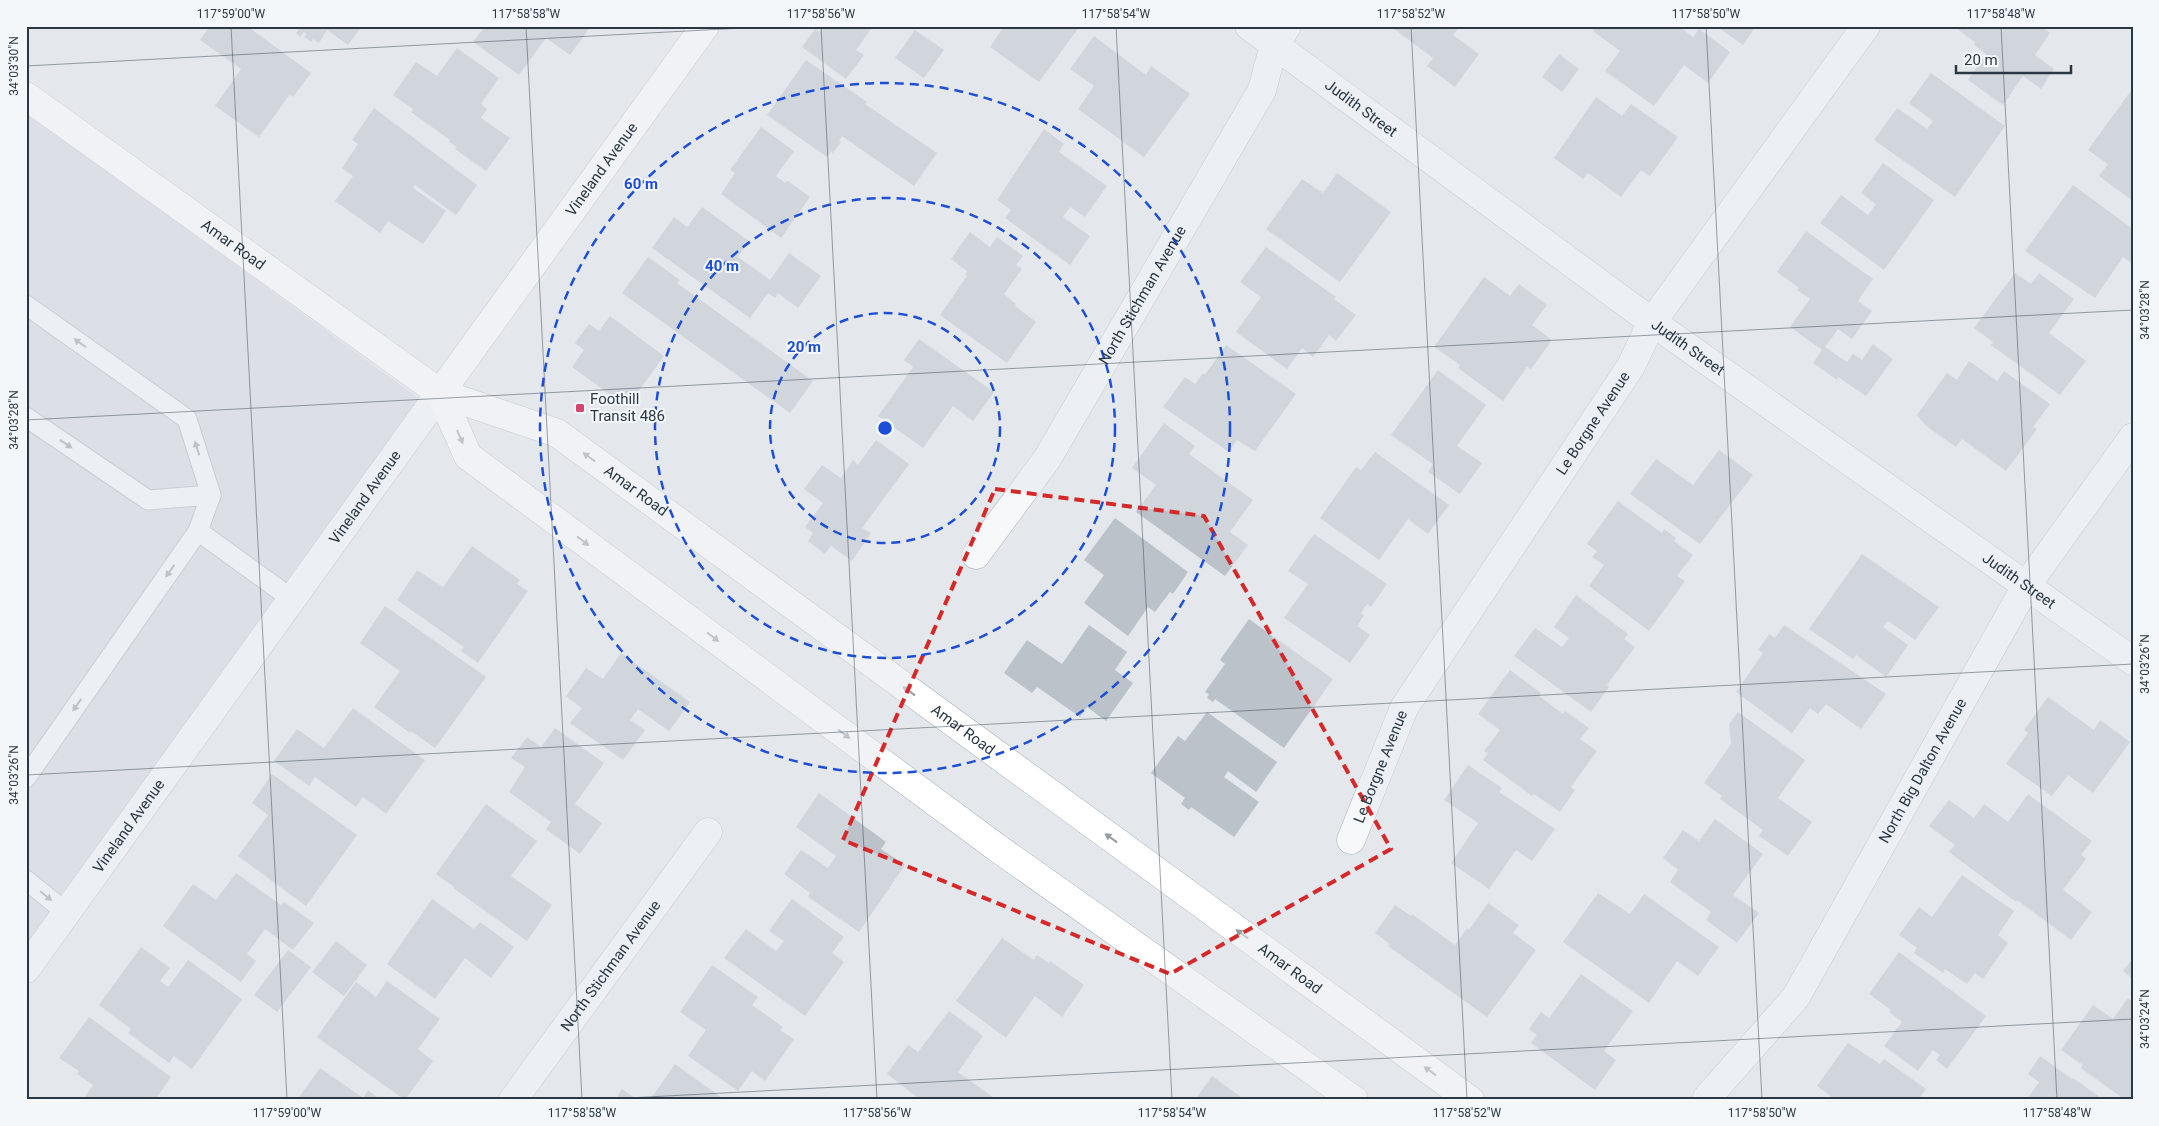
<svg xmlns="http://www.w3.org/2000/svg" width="2159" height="1126" viewBox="0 0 2159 1126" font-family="Roboto,sans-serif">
	<rect width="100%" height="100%" fill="#e4e8ec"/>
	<!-- built -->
	<path fill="#d2d8de" d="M26,112L428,405L26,960Z"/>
	<!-- building -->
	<g fill="#bbc2ca">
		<path d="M210,26H247L311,73L293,97L290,94L259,137L215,106L241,69L200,40Z"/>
		<path d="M297,26H362L348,45L327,30L319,43L313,39L311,42L304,37L307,34L304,32L300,37L296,33L300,28Z"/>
		<path d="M485,26H591L570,55L546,38L519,75L473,42Z"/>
		<path d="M823,26H873L856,50L864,55L846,79L802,47L815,29L819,32Z"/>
		<path d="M1004,26H1080L1039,82L990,47Z"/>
		<path d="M1390,26H1460L1453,35L1479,54L1455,87L1427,66L1433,58Z"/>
		<path d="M1596,26H1678L1693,37L1699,29L1730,52L1708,83L1684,65L1654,106L1605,71L1620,51L1593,31Z"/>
		<path d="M1716,26H1756L1743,45Z"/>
		<path d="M1953,26H2040L2050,33L2035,55L2054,69L2041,89L2023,76L2003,105L1968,80L1986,54L1974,45L1975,42Z"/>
		<path d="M915,30L944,50L924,78L895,58Z"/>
		<path d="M1094,36L1146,75L1151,66L1190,94L1144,157L1078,109L1094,86L1070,69Z"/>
		<path d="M457,48L499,78L481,104L487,109L481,118L510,138L486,171L455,149L457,147L449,142L450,140L411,112L413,109L393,95L416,62L437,76Z"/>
		<path d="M1559,54L1579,69L1562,92L1542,77Z"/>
		<path d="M806,60L867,102L865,104L937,153L914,186L842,136L839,141L841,142L833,153L831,151L827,157L767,115Z"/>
		<path d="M1931,73L2005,126L1955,197L1874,140L1897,108L1927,129L1933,121L1909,103Z"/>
		<path d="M2130,92L2133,94V201L2099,176L2108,164L2088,150Z"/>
		<path d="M1596,97L1622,116L1631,104L1678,137L1650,176L1641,170L1621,197L1588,173L1583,179L1554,158Z"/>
		<path d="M374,108L477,185L456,215L415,185L413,188L446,211L423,244L388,221L380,233L335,201L353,176L342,168L358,144L352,140Z"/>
		<path d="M761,127L794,151L776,176L785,183L788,181L810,197L781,238L721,194L735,173L730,170Z"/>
		<path d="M1044,129L1064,144L1059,152L1107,186L1085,217L1070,207L1063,217L1090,236L1070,265L1005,218L1011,210L997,200Z"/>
		<path d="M1883,163L1934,200L1884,270L1820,223L1841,195L1868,215L1876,204L1861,193Z"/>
		<path d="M1337,173L1391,212L1340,282L1266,229L1302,179L1323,193Z"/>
		<path d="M2073,185L2133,229V264L2123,257L2095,298L2025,251Z"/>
		<path d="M702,207L749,241L738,257L770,280L789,253L821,276L798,308L778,293L775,298L768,293L750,318L652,248L674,217L687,227Z"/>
		<path d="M1806,231L1873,279L1858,301L1872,311L1852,339L1838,329L1825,347L1847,362L1853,354L1862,360L1873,344L1893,359L1866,396L1838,377L1837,380L1813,363L1822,350L1790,327L1810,299L1797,290L1799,288L1777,272Z"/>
		<path d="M970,232L990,247L997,237L1023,256L1016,265L1022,269L1004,294L1016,304L1015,306L1036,322L1007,363L940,315L967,276L965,275L967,271L951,259Z"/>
		<path d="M1266,247L1336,297L1334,299L1356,315L1336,341L1329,335L1313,357L1302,348L1287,369L1236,332L1261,297L1240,282Z"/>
		<path d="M648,257L680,280L677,283L813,381L790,413L622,293Z"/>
		<path d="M2015,273L2031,284L2039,273L2074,299L2049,333L2086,361L2060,395L1991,345L1993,342L1974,328Z"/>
		<path d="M1484,277L1510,296L1519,284L1547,305L1532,325L1552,340L1531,369L1527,367L1503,401L1458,368L1460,365L1434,347Z"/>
		<path d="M610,316L664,356L627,407L572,367L584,350L575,343L589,324L599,331Z"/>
		<path d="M919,339L994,392L973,421L953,406L923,448L878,416L913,367L904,360Z"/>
		<path d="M1226,345L1296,394L1255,451L1237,440L1229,452L1163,407L1185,377L1195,384L1203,373L1205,375Z"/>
		<path d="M1969,361L1997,381L2004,371L2050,404L2033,427L2037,429L2006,471L1962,439L1956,447L1926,426L1917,415L1947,373L1957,380Z"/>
		<path d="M1438,370L1486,405L1457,446L1482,463L1460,494L1428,472L1433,464L1391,435Z"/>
		<path d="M1164,423L1195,446L1189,454L1253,500L1230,532L1248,545L1225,576L1136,512L1156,485L1132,468Z"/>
		<path d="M876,440L909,464L862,528L871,533L852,561L831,546L825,554L808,541L813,533L805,527L823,503L804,489L822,465L841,478L853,460L858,465Z"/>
		<path d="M1719,450L1753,475L1700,544L1630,494L1656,459L1693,485Z"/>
		<path d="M1375,452L1449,505L1428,534L1408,519L1379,560L1320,518L1356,467L1361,470Z"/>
		<path d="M1618,501L1662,533L1664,529L1676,538L1674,541L1693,555L1677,576L1685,581L1649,631L1589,586L1604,565L1592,557L1597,551L1587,544Z"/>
		<path d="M1115,518L1188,572L1173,594L1170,592L1155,612L1148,607L1128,636L1084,603L1104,575L1084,560Z"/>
		<path d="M1314,534L1387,584L1371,607L1367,604L1361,613L1364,615L1357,626L1370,635L1350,663L1284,618L1308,584L1288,571Z"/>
		<path d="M472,546L520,580L517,584L528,591L478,663L461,651L464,647L397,600L417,570L443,587Z"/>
		<path d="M1862,554L1939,607L1915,640L1888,621L1883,627L1908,645L1886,677L1856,655L1853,659L1809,629Z"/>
		<path d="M1576,595L1628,634L1624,639L1635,647L1607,685L1609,687L1591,712L1514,656L1535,628L1562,647L1569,638L1554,627Z"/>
		<path d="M385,606L486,677L435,748L411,731L410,733L374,707L400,671L360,643Z"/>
		<path d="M1249,619L1333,679L1284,748L1215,699L1213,702L1207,698L1209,694L1205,692L1225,664L1220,660Z"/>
		<path d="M1089,625L1127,652L1115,670L1133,683L1106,721L1087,707L1080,717L1037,687L1032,693L1004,673L1027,640L1062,664Z"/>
		<path d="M1784,625L1886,694L1861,729L1826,704L1818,714L1810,708L1792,733L1736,692L1763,653L1758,650L1769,634L1775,638Z"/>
		<path d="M621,653L690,702L669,731L638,709L630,720L645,730L623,760L570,723L582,708L566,696L586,668L603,679Z"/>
		<path d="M1510,670L1541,693L1539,696L1563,714L1565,711L1589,728L1580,739L1597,751L1571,787L1575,790L1560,812L1534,794L1532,796L1483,760L1488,753L1484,751L1500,730L1478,714Z"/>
		<path d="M2048,697L2094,730L2100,720L2130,742L2093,793L2068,775L2052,796L2006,764L2028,733L2024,730Z"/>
		<path d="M353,708L425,760L386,814L363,797L356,807L315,777L309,786L274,761L297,729L324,748Z"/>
		<path d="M1207,712L1277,762L1256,792L1228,771L1224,777L1259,802L1234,837L1191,807L1189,810L1181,804L1185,798L1151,773L1178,736L1185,741Z"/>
		<path d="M1738,712L1805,760L1778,798L1812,822L1788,856L1759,836L1763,830L1720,799L1722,796L1704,783L1731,744L1729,724Z"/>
		<path d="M555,728L604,763L575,804L602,823L580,854L546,829L551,822L509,792L525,767L511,758L527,737L541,747Z"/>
		<path d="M1468,765L1502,788L1499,792L1555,829L1532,861L1516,850L1489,889L1451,863L1478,823L1444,800Z"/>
		<path d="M272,774L357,835L306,906L238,856L268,815L252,803Z"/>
		<path d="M819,793L886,842L881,849L905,865L859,932L808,897L810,893L784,874L801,850L828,868L836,856L796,827Z"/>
		<path d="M2028,794L2092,841L2081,855L2086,859L2063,890L2092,912L2071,940L2017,900L2016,902L1949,852L1955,845L1929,826L1949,800L1974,818L1984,804L2008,822Z"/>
		<path d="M486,804L537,841L511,876L552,905L527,941L453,888L454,887L436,874Z"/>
		<path d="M1715,819L1763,854L1733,895L1759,913L1737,943L1706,920L1711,912L1670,882L1678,870L1663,858L1683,830L1699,841Z"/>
		<path d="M236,873L281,905L284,902L314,923L293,950L265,929L247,954L256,961L241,982L163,926L193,884L216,900Z"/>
		<path d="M1962,875L2014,911L1998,935L2008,943L1983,979L1975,973L1967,984L1945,969L1943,973L1914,953L1917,948L1899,935L1919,907L1932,917Z"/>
		<path d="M1598,893L1630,914L1644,894L1719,947L1698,976L1677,961L1649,1003L1563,942Z"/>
		<path d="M432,899L474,929L480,922L514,947L491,978L465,958L435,999L387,964Z"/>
		<path d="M792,899L844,937L832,953L844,962L805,1016L724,958L746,929L776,951L784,941L769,931Z"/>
		<path d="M1488,903L1519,925L1513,933L1536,950L1487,1017L1388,946L1390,944L1375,933L1395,905L1411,916L1412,914L1455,945L1467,928L1469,930Z"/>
		<path d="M1002,938L1034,960L1037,955L1049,963L1050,961L1084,985L1062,1017L1035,996L1006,1038L956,1001Z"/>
		<path d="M336,941L367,965L344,996L312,972Z"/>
		<path d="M141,947L170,968L160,981L168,987L188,960L242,999L192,1069L174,1056L169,1063L128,1033L131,1029L99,1005Z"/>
		<path d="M288,950L311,967L277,1012L254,995Z"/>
		<path d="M1899,952L1986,1016L1947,1069L1936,1060L1940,1055L1933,1050L1918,1071L1884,1046L1902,1022L1889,1012L1891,1010L1869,994Z"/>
		<path d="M2133,958V979L2123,971Z"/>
		<path d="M712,965L758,997L752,1005L783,1027L780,1030L794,1039L765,1081L752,1071L738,1091L688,1056L706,1030L680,1012Z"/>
		<path d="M1581,974L1633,1011L1604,1051L1616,1060L1595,1090L1531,1043L1537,1035L1529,1029L1541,1012L1549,1018Z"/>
		<path d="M387,981L440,1019L418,1049L433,1061L405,1100L317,1037L356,982L376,997Z"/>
		<path d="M2128,998L2133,1002V1100H2125L2081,1068L2083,1065L2061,1050L2093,1005L2113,1019Z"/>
		<path d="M949,1011L983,1036L958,1072L997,1100H921L887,1074L908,1045L918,1052Z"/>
		<path d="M89,1017L171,1077L155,1100H83L93,1085L77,1074L79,1071L59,1058Z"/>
		<path d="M1848,1043L1880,1064L1884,1059L1926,1089L1918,1100H1836L1817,1086Z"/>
		<path d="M2040,1056L2072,1079L2073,1078L2104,1100H2026L2039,1082L2028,1074Z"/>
		<path d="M675,1064L725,1100H650Z"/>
		<path d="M320,1068L363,1098L368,1090L381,1100H297Z"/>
		<path d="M1212,1076L1245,1100H1195Z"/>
		<path d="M622,1089L638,1100H615Z"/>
	</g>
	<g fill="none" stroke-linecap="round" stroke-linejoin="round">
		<!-- lane casing -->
		<g stroke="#a8b0b7" stroke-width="21">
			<g id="lane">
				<path d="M26,305L187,419L211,495L198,531L26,778"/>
				<path d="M26,417L148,500L211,495"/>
				<path d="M198,531L292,599"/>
				<path d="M26,880L67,913"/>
			</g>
		</g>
		<!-- street casing -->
		<g stroke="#a8b0b7" stroke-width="29">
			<g id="street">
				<path id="s1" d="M1249,26L1652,322L2133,661"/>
				<path id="s2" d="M976,555L1047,459L1262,90L1274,45L1287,26"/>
				<path id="s3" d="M1351,840L1404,708L1631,366L1652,322L1866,26"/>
				<path id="s4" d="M26,969L440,393"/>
				<path id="s5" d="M1707,1098L1796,997L2026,586L2133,437"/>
				<path id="s6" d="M513,1100L708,832"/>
			</g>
		</g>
		<!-- secondary casing -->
		<g stroke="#a8b0b7" stroke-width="29">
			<g id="secondary">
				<path id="s7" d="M26,96L440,393L557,433L1470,1100"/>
				<path d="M440,393L468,456L996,847L1354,1100"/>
				<path id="s8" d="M440,393L705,26"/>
			</g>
		</g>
		<!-- lane -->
		<use href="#lane" stroke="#f7f8fa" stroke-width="19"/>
		<!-- street -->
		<use href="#street" stroke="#f7f8fa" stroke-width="28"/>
		<!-- secondary -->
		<use href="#secondary" stroke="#fff" stroke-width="28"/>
	</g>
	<!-- one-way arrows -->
	<defs><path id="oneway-solid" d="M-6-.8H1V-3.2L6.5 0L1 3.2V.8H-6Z" transform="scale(1.25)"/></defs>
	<g fill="#9098a0">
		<use href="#oneway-solid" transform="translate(80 343) rotate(-145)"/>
		<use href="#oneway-solid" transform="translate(66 444) rotate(34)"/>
		<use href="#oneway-solid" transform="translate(197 448) rotate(-107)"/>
		<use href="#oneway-solid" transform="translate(170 571) rotate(125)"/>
		<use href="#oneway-solid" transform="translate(77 705) rotate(125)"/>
		<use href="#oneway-solid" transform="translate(46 896) rotate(39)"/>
	</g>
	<g fill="#949ca2">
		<use href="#oneway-solid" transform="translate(460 437) rotate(66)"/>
		<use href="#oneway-solid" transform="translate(589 457) rotate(-144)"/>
		<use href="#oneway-solid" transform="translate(583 541) rotate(37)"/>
		<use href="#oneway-solid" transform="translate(713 637) rotate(37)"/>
		<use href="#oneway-solid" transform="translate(909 691) rotate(-144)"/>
		<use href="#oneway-solid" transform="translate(844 734) rotate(37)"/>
		<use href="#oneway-solid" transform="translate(1111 838) rotate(-144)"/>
		<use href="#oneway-solid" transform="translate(1242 934) rotate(-144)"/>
		<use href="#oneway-solid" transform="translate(1430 1071) rotate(-144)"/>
	</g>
	<!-- marked area -->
	<path d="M0 0H2159V1126H0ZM995,489L1204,516L1391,849L1170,974L843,840Z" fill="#e4e8ec" fill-opacity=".55" fill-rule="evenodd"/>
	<path fill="none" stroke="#d62828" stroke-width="4" stroke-dasharray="10 6" stroke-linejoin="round" d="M995,489L1204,516L1391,849L1170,974L843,840Z"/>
	<!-- ticks -->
	<path fill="none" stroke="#2a3845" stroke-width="1" stroke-opacity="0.45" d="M231,26L287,1100M526,26L582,1100M821,26L877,1100M1116,26L1172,1100M1411,26L1467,1100M1706,26L1762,1100M2001,26L2057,1100M26,66L781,26M26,420L2133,310M26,775L2133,664M590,1100L2133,1019"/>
	<!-- distance rings -->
	<g fill="none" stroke="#1d4ed8" stroke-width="2.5" stroke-dasharray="9 6">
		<circle cx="885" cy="428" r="115"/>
		<circle cx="885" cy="428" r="230"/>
		<circle cx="885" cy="428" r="345"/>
	</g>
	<!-- markers -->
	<rect fill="#d44671" stroke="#f4f7f9" stroke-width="2" x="575" y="403" width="10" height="10" rx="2.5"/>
	<g text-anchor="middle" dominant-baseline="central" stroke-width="4" stroke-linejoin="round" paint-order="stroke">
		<!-- street labels -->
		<g font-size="15" fill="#2a3845" stroke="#f4f7f9">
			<text stroke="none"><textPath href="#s1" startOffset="139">Judith Street</textPath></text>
			<text stroke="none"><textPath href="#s8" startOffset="276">Vineland Avenue</textPath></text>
			<text stroke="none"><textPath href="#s7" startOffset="255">Amar Road</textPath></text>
			<text stroke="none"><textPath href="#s2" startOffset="309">North Stichman Avenue</textPath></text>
			<text stroke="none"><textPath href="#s1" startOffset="544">Judith Street</textPath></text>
			<text stroke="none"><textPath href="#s3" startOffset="484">Le Borgne Avenue</textPath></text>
			<text stroke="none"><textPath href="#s7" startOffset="731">Amar Road</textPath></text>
			<text stroke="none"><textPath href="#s4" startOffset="581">Vineland Avenue</textPath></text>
			<text stroke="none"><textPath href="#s1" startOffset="949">Judith Street</textPath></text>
			<text stroke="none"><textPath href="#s7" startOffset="1136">Amar Road</textPath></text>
			<text stroke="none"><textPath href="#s3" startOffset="79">Le Borgne Avenue</textPath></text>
			<text stroke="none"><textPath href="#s5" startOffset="394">North Big Dalton Avenue</textPath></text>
			<text stroke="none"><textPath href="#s4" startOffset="176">Vineland Avenue</textPath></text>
			<text stroke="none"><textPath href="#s6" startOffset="166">North Stichman Avenue</textPath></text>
			<text stroke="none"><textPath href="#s7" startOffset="1541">Amar Road</textPath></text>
		</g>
		<!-- poi labels -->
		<g font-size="15" fill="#2a3845" stroke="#f4f7f9" text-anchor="start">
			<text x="590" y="399">Foothill<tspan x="590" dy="17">Transit 486</tspan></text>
		</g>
	</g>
	<circle cx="885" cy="428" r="8" fill="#1d4ed8" stroke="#f4f7f9" stroke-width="2.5"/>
	<g font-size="15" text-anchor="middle" font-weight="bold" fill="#1d4ed8" stroke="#f4f7f9" stroke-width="4" stroke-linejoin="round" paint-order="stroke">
		<text x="641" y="189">60 m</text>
		<text x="722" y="271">40 m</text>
		<text x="804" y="352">20 m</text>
	</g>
	<!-- border -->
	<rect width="2159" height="1126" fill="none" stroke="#f4f7f9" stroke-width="55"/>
	<!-- scale -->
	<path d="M1956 65v8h115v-8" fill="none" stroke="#2a3845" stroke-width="2.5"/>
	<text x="1964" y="65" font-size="15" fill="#2a3845" stroke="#f4f7f9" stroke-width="4" paint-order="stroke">20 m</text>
	<rect x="28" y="28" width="2104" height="1070" fill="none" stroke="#2a3845" stroke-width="2"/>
	<g font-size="12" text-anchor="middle" fill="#2a3845">
		<text x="231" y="18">117°59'00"W</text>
		<text x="526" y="18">117°58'58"W</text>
		<text x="821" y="18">117°58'56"W</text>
		<text x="1116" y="18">117°58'54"W</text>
		<text x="1411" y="18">117°58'52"W</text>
		<text x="1706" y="18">117°58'50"W</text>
		<text x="2001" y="18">117°58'48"W</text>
		<text transform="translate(14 66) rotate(-90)" y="4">34°03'30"N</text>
		<text transform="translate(2145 310) rotate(-90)" y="4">34°03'28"N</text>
		<text transform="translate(14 420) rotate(-90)" y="4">34°03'28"N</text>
		<text transform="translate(2145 664) rotate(-90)" y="4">34°03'26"N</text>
		<text transform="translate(14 775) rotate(-90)" y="4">34°03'26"N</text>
		<text transform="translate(2145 1019) rotate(-90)" y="4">34°03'24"N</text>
		<text x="287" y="1117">117°59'00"W</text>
		<text x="582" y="1117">117°58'58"W</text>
		<text x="877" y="1117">117°58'56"W</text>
		<text x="1172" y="1117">117°58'54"W</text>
		<text x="1467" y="1117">117°58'52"W</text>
		<text x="1762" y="1117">117°58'50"W</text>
		<text x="2057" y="1117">117°58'48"W</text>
	</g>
</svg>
